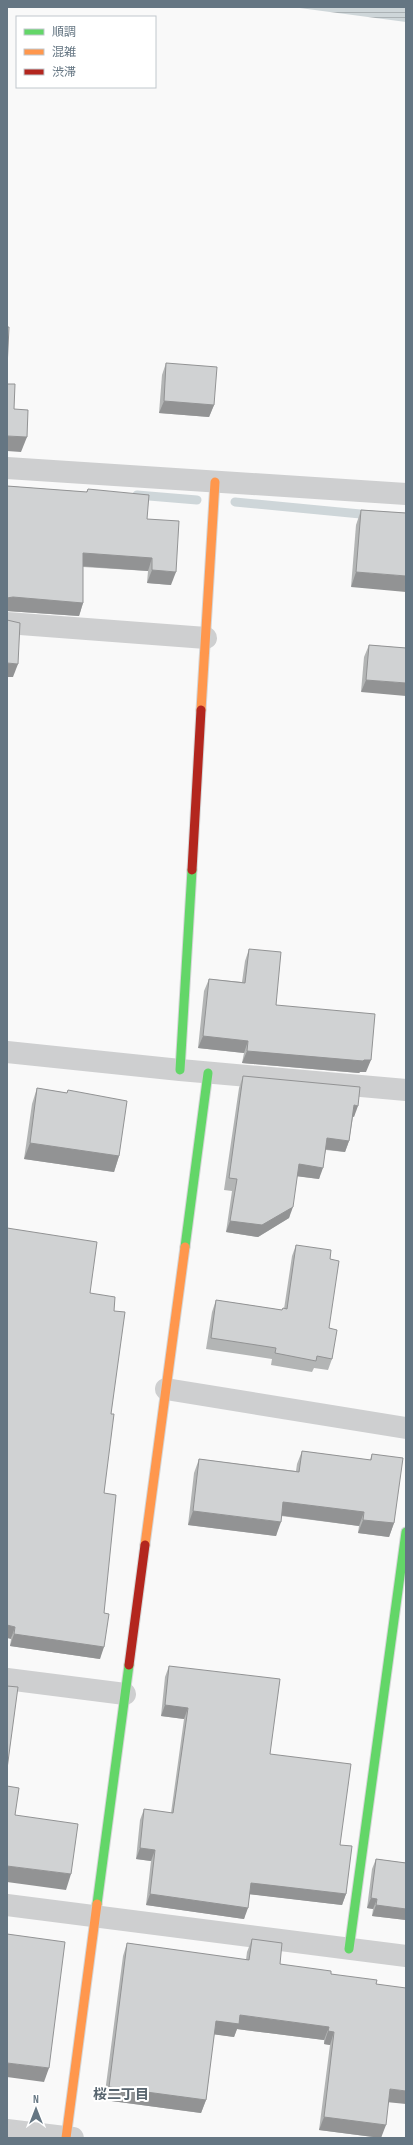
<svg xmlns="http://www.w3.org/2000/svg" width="413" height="2145" viewBox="0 0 413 2145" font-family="'Sofia Sans Condensed','Noto Sans JP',sans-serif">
	<defs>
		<pattern id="water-rules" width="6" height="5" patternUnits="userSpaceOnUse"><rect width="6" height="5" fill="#ced6d9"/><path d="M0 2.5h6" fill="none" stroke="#abb2b5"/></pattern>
	</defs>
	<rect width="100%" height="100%" fill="#f9f9f9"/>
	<!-- water -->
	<path fill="url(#water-rules)" d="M292,7H396L406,8V22Z"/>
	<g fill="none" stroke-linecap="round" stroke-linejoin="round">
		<!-- stream -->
		<g stroke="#ced6d9" stroke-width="9">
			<path d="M137,495L197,500"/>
			<path d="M235,502L371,515"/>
		</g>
		<!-- fast casing -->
		<g stroke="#d5d6d7" stroke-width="11">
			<g id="fast">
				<path d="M180,1070L192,870"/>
				<path d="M185,1247L208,1073"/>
				<path d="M97,1904L129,1665"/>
				<path d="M349,1949L406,1532"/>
			</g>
		</g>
		<!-- slow casing -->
		<g stroke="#d5d6d7" stroke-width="11">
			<g id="slow">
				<path d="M201,710L215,482"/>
				<path d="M145,1545L185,1247"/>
				<path d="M66,2138L97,1904"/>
			</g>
		</g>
		<!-- jam casing -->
		<g stroke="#d5d6d7" stroke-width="11">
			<g id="jam">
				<path d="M192,870L201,710"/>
				<path d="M129,1665L145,1545"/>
			</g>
		</g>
		<!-- street -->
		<g stroke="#cecfd0" stroke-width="22">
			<path d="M7,468L406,494"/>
			<path d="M7,623L206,638"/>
			<path d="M7,1052L180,1070L406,1090"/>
			<path d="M166,1389L406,1428"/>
			<path d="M7,1679L125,1694"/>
			<path d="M7,1905L406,1956"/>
			<path d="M7,2130L73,2138"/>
		</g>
		<!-- fast -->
		<use href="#fast" stroke="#63d668" stroke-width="9"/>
		<!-- slow -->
		<use href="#slow" stroke="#ff974d" stroke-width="9"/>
		<!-- jam -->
		<use href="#jam" stroke="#b3261e" stroke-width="9"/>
	</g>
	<!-- wall -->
	<g fill="#b3b5b5">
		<path d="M166,363L214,405L209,417L159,413L162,375Z"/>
		<path d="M7,486L86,492L88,489L147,519L171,585L147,583L148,571L83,567V603L79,616L7,611Z"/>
		<path d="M361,510L406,513L351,587L356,525Z"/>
		<path d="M369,645L406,648L361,692L364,657Z"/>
		<path d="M249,949L276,1005L366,1072H360L359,1073L242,1063L244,1053L198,1048L204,991L209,979L242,982L245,961Z"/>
		<path d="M243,1076L354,1117H353L349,1141L345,1152L326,1150L319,1179L297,1176L289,1218L258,1237L226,1232L232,1191L224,1190L239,1088Z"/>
		<path d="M37,1088L67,1093L68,1090L119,1156L114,1172L24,1159L32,1104Z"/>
		<path d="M296,1245L330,1259L329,1328L332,1359L328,1370L314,1368L312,1372L271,1365L272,1359L206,1349L212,1312L216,1300L282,1310L283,1308L284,1309L292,1256Z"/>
		<path d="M90,1293L114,1311L111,1414L104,1493V1613L100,1659L10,1646L11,1639Z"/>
		<path d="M302,1451L370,1460L372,1454L394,1523L389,1537L358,1533L359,1526L281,1516L276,1536L188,1525L194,1473L199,1459L296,1471L297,1464Z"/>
		<path d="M169,1666L270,1754L340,1845L346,1894L342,1905L250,1894L244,1919L146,1905L151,1861L136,1859L140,1820L144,1809L171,1813L184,1719L161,1716L165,1677Z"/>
		<path d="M376,1859L406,1863V1920L372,1916L373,1909L367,1908L372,1869Z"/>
		<path d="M252,1939L280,1964L376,1984L388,2102L381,2138L319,2130L330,2045L324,2044V2040L237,2029L234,2037L214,2034L206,2100L201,2113L104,2100L123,1956L127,1943L246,1960L247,1952Z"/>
	</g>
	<!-- shaded-wall -->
	<g fill="#929394">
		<path d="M164,401L214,405L209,417L159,413Z"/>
		<path d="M7,436L27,437L21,452L7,451Z"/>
		<path d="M83,553L152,558L148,571L79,566Z"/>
		<path d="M152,570L176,572L171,585L147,583Z"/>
		<path d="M356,572L406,576V592L351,587Z"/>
		<path d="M13,597L83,603L79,616L7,611V598Z"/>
		<path d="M7,663L18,664L13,677H7Z"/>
		<path d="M366,680L406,683V696L361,692Z"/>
		<path d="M203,1036L248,1041L244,1053L198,1048Z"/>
		<path d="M247,1051L371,1060L366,1072H360L359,1073L242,1063Z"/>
		<path d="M354,1105L358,1106L354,1117L350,1116Z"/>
		<path d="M327,1138L349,1141L345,1152L323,1149Z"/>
		<path d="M30,1143L119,1156L114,1172L24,1159Z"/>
		<path d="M299,1164L323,1168L319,1179L295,1176Z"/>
		<path d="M293,1207L289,1218L258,1237L226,1232L230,1221Z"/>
		<path d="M283,1502L364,1512L359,1526L278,1515Z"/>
		<path d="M193,1511L281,1522L276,1536L188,1525Z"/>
		<path d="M363,1520L394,1523L389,1537L358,1533Z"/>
		<path d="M7,1625L15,1627L11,1639L7,1638Z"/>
		<path d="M14,1634L104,1647L100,1659L10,1646Z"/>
		<path d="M165,1705L188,1708L184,1719L161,1716Z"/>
		<path d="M140,1848L155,1850L151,1861L136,1859Z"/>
		<path d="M7,1866L71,1874L66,1890L7,1882Z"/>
		<path d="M251,1883L346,1894L342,1905L247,1894Z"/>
		<path d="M150,1894L248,1908L244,1919L146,1905Z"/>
		<path d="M371,1898L377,1899L373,1909L367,1908Z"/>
		<path d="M376,1905L406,1909V1920L372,1916Z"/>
		<path d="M240,2015L329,2027L324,2040L237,2029L234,2037L211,2034L216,2021Z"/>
		<path d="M328,2031L334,2032L330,2045L324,2044Z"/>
		<path d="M7,2063L49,2068L44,2082L7,2077Z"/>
		<path d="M109,2087L206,2100L201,2113L104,2100Z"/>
		<path d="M390,2089L406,2091V2104L386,2102Z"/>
		<path d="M324,2117L386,2125L381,2138L319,2130Z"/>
	</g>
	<!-- building -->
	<g fill="#d0d2d3" stroke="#929394">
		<path d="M7,327H9L7,368Z"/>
		<path d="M166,363L217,367L214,405L164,401Z"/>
		<path d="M7,384H15L14,409L28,410L27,437L7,436Z"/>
		<path d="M7,486L87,492L88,489L149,495L147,519L179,521L176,572L152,570V558L83,553V603L13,597L7,598Z"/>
		<path d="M361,510L406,513V576L356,572Z"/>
		<path d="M7,620L20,623L18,664L7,663Z"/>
		<path d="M369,645L406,648V683L366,680Z"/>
		<path d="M249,949L281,952L276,1005L375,1014L371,1060H364L363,1061L247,1051L248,1041L203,1036L209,979L245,983Z"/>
		<path d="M243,1076L360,1087L358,1106L354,1105L349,1141L327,1138L323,1168L299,1164L293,1207L262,1225L230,1221L237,1179L229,1178Z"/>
		<path d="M37,1088L67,1093L68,1090L127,1101L119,1156L30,1143Z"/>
		<path d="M7,1228L97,1242L90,1293L115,1297L114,1311L125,1312L111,1414H114L104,1493L116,1495L104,1613L109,1614L104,1647L14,1634L15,1627L7,1625Z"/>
		<path d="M296,1245L331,1250L330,1259L339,1261L329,1328L337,1330L332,1359L317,1356L316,1361L275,1353L276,1348L211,1338L216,1300L282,1310L283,1308L287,1309Z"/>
		<path d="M302,1451L371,1460L372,1454L403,1458L394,1523L363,1520L364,1512L283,1502L281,1522L193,1511L199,1459L299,1472Z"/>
		<path d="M169,1666L280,1679L270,1754L351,1764L340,1845L352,1846L346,1894L251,1883L248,1908L150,1894L155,1850L140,1848L144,1809L173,1813L188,1708L165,1705Z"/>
		<path d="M7,1686L18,1687L7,1769Z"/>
		<path d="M7,1786L19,1788L15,1815L78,1824L71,1874L7,1866Z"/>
		<path d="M376,1859L406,1863V1909L376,1905L377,1899L371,1898Z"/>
		<path d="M7,1934L65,1942L49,2068L7,2063Z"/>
		<path d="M252,1939L282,1943L280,1964L331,1971V1974L377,1980L376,1984L406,1988V2091L390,2089L386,2125L324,2117L334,2032L328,2031L329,2027L240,2015L239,2024L216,2021L206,2100L109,2087L127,1943L249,1960Z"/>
	</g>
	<g text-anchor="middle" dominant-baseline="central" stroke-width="4" stroke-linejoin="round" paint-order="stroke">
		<!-- neighbourhood labels -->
		<g font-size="14" font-weight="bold" fill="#57646e" stroke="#fff">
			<text x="121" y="2094">桜二丁目</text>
		</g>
	</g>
	<!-- border -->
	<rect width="413" height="2145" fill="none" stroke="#657683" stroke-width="16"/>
	<!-- legend -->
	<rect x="16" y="16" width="140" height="72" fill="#ffffff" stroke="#c1c8cd"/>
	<rect x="24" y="29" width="20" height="6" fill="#63d668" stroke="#c1c8cd"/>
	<text x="52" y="36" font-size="12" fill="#657683">順調</text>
	<rect x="24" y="49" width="20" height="6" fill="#ff974d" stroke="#c1c8cd"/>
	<text x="52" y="56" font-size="12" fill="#657683">混雑</text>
	<rect x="24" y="69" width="20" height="6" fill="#b3261e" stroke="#c1c8cd"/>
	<text x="52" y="76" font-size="12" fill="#657683">渋滞</text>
	<!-- north arrow -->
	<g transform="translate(36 2109)" stroke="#ffffff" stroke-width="3" paint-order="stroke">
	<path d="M0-3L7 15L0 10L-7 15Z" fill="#657683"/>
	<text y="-6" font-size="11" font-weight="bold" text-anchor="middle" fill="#657683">N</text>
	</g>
</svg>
